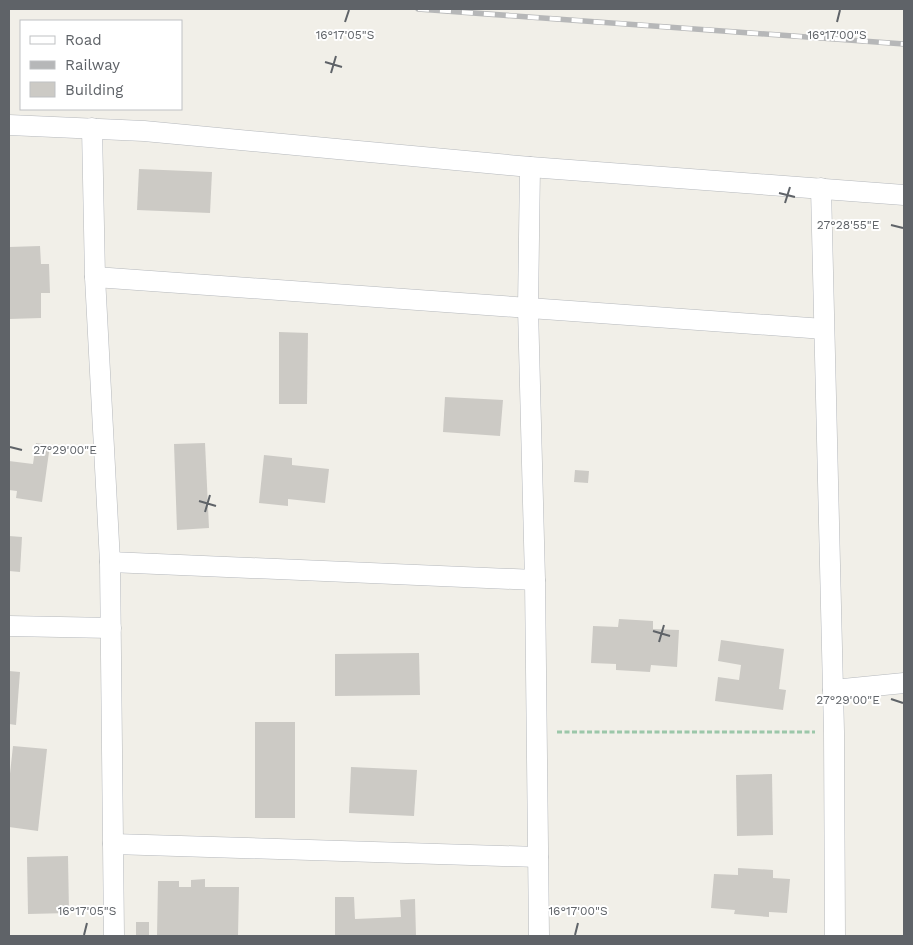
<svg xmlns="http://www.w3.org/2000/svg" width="913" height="945" viewBox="0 0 913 945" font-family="'Work Sans',sans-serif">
	<rect width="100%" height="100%" fill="#f1efe8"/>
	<!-- building -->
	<g fill="#cccac5">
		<path d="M139,169L212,172L210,213L137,210Z"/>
		<path d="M40,246L41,264H49L50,293H41V318L9,319V247Z"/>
		<path d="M279,332L308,333L307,404H279Z"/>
		<path d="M445,397L503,400L500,436L443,432Z"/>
		<path d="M36,443L50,445L42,502L16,498L17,491L9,490V461L33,464Z"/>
		<path d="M205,443L209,528L177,530L174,444Z"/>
		<path d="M264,455L292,458V465L329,469L325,503L288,499V506L259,503Z"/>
		<path d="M575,470L589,471L588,483L574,482Z"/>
		<path d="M9,536L22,537L20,572L9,571Z"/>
		<path d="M619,619L653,621V629L679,630L677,667L651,665L650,672L616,670V664L591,663L593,626L618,627Z"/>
		<path d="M721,640L784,649L779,689L786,690L783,710L715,701L718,677L739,680L741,665L718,661Z"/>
		<path d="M419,653L420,695L335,696V654Z"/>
		<path d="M9,671L20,672L16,725L9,724Z"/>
		<rect x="255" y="722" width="40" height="96"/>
		<path d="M13,746L47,749L38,831L9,827V783Z"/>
		<path d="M351,767L417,770L414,816L349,813Z"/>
		<path d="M772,774L773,835L737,836L736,775Z"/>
		<path d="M68,856L69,913L28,914L27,857Z"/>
		<path d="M738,868L773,870V878L790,879L787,913L769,912V917L734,914L735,910L711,908L714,874L738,875Z"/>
		<path d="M205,879V887H239L238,936H157L158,881H179V887H191V880Z"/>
		<path d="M335,897H354L355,919L401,917L400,900L415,899L416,936H335Z"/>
		<rect x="136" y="922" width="13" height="14"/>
	</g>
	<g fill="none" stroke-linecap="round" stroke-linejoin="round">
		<!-- minor casing -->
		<g stroke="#b5b8bc" stroke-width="21">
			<g id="minor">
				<path d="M9,125L144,131L530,167L904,195"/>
				<path d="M92,128L95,277L110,562L114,936"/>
				<path d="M530,167L528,308L535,580L539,936"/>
				<path d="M821,188L834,732L835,936"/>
				<path d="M95,277L824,329"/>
				<path d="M110,562L535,580"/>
				<path d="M9,626L111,628"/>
				<path d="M833,690L904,683"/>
				<path d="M113,844L538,857"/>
			</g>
		</g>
		<!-- path -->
		<path stroke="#9cc7a9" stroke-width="3" stroke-dasharray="5 2.5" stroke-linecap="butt" d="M557,732H815"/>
		<!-- minor -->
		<use href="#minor" stroke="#fff" stroke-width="20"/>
		<!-- rail casing -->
		<g stroke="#b6b7b8" stroke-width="5.5">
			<path id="rail" d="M418,9L904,44"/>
		</g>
		<!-- rail -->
		<use href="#rail" stroke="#fff" stroke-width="4" stroke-dasharray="11" stroke-linecap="butt"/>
	</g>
	<!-- ticks -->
	<path fill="none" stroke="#5f6368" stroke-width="2" d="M345,22L349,10M837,22L840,10M325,62L342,67M331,73L336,56M779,193L795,197M785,203L790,187M891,225L903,228M10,447L22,450M199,501L216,506M205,512L210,495M653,631L670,636M659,642L664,625M891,699L903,703M84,935L87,923M575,935L578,923"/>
	<g font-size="12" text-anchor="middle" fill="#5f6368" stroke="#fff" stroke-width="4" stroke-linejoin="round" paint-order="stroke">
		<text x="345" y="39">16°17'05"S</text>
		<text x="837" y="39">16°17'00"S</text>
		<text x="848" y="229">27°28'55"E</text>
		<text x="65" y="454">27°29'00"E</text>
		<text x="848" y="704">27°29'00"E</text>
		<text x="87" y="915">16°17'05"S</text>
		<text x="578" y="915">16°17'00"S</text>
	</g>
	<!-- border -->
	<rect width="913" height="945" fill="none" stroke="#5f6368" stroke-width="20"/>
	<!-- legend -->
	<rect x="20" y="20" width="162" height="90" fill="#ffffff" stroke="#bfc1c3"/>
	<rect x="30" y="36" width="25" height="8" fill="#ffffff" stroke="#bfc1c3"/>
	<text x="65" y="45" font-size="15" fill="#5f6368">Road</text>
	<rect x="30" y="61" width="25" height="8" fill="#b6b7b8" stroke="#bfc1c3"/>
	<text x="65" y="70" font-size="15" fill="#5f6368">Railway</text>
	<rect x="30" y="82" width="25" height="15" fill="#cccac5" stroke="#bfc1c3"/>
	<text x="65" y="95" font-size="15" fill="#5f6368">Building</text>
</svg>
